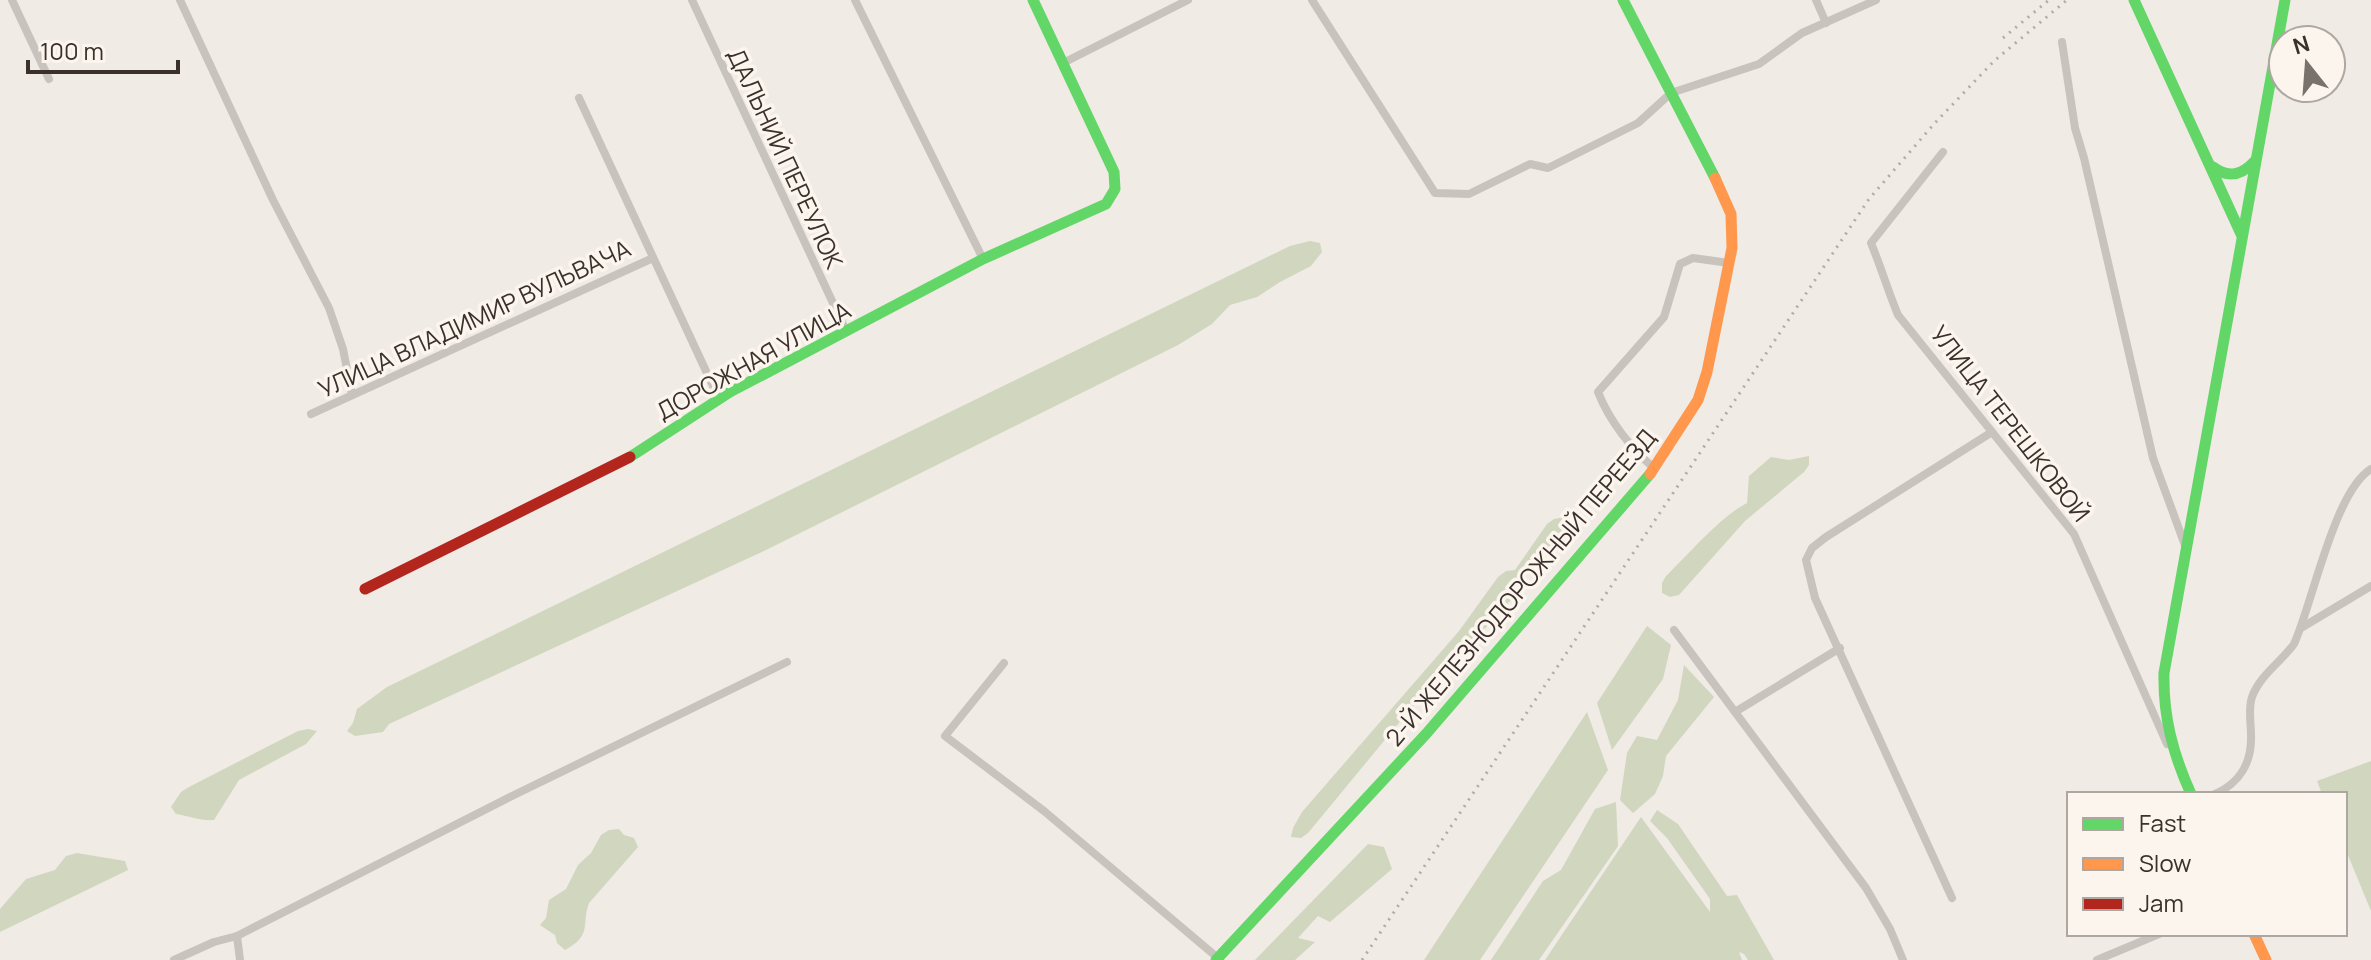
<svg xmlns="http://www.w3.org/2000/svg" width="2371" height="960" viewBox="0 0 2371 960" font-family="Manrope,sans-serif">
	<rect width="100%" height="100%" fill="#f0ebe5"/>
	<!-- green -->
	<g fill="#d1d6bf">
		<path d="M1310,241L1320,243L1322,252L1311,266L1280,282L1257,297L1230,305L1212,324L1178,345L766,550L389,724L383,732L355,736L347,731L353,723L357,709L387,687L1290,246Z"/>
		<path d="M1809,456V465L1804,472L1745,521L1679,595L1670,597L1662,593V583L1666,576C1689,554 1721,516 1747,503L1749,476L1771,457L1789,460Z"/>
		<path d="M1565,517L1566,526L1557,544L1530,569L1511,600L1407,713L1308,833L1301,838L1291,837L1293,828L1302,812L1459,631L1498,577L1506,571L1515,570L1547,524L1554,519Z"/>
		<path d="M1647,626L1671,645L1663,679L1612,750L1597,703Z"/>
		<path d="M1684,665L1714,697L1666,756L1663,776L1655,794L1633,813L1620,800L1627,753L1637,736L1657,740L1678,700Z"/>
		<path d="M1587,712L1608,770L1480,960H1424Z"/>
		<path d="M308,729L317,731L306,744L239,780L214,820C201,821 189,816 176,814L171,807L181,792L189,787L298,731Z"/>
		<path d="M2371,761V911L2345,848V794H2322L2317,781Z"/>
		<path d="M1616,802L1618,846L1539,960H1491L1543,881L1561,870L1595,809Z"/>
		<path d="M1657,810L1678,824L1727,896L1737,895L1774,960H1748L1744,954L1739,952L1742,960H1545L1641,817L1710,912V899L1667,838L1650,821Z"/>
		<path d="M619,829L624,835L634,838L638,847L589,903C581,924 593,935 565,950L557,943L555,935L540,925L546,918L549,900L566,889L578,865L591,853L601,835L609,830Z"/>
		<path d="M1368,844L1384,847L1392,869L1330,922L1318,916L1298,938L1315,942L1295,960H1255Z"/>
		<path d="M77,853L125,861L128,870L0,932V909L26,879L55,870L66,856Z"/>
	</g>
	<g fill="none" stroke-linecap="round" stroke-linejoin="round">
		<!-- street -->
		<g stroke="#c9c3be" stroke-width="8">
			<path d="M12,0L49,79"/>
			<path d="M180,0L273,200L329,308L343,349L352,395"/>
			<path d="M692,0L846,331"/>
			<path d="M855,0L983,259"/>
			<path d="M1312,0L1435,193L1469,194L1530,164L1548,168L1638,123L1671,93L1759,64L1802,33L1876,0"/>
			<path d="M1816,0L1826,23"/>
			<path d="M2062,42L2075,128L2084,158L2153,458L2186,548"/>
			<path d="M1065,62L1188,0"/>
			<path d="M579,98L719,399"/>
			<path d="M1943,152L1871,243C1881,267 1888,291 1898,315L2074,534L2167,744"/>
			<path d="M311,414L653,258"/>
			<path d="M1654,468C1631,449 1609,420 1598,392L1664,317L1680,264L1693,258L1729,263"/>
			<path d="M2301,628L2371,586"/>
			<path d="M1674,630L1866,888L1890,929L1903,960"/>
			<path d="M1004,663L945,736L1044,811L1218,958"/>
			<path d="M1735,712L1840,648"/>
			<path d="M2215,794C2240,783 2252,762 2251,735C2251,723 2248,709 2252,697C2260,675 2281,662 2294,644C2313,602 2334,492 2371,469"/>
			<path d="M1952,898L1815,598L1806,560L1812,548L1826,537L1992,432"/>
			<path d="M237,936L512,796L787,662"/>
			<path d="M174,960L214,942L237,936L240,960"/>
			<path d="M2097,960L2159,934"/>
		</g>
		<!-- fast -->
		<g stroke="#63d668" stroke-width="11">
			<path d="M1623,0L1715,178"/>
			<path d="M2134,0L2241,234"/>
			<path d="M2213,167C2229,179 2242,175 2255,161"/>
			<path d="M630,457L730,392L983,259L1106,204L1115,189L1114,172L1033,0"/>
			<path d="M2191,794C2173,754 2163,717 2164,673L2285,0"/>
			<path d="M1216,960L1426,734L1650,474"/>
		</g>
		<!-- slow -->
		<g stroke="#ff974d" stroke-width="11">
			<path d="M1650,474L1698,400L1707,372L1732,248L1731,214L1715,178"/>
			<path d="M2254,934L2266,960"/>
		</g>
		<!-- jam -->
		<path stroke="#b3261e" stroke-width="11" d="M365,589L630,457"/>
		<!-- rail -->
		<g stroke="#b1aca8" stroke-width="3" stroke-dasharray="2 6" stroke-linecap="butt">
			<path d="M2003,38L2049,0"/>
			<path d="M1362,960L1869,199L1934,124L1994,61L2067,0"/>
		</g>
	</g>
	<g text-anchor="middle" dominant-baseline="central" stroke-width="7" stroke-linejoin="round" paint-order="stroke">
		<!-- street labels -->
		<g font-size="24" fill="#3b302b" stroke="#fbf5ee">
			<text transform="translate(786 158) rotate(65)">ДАЛЬНИЙ ПЕРЕУЛОК</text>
			<text transform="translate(474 318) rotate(-25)">УЛИЦА ВЛАДИМИР ВУЛЬВАЧА</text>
			<text transform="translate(753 360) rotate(-29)">ДОРОЖНАЯ УЛИЦА</text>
			<text transform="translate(2011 423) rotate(52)">УЛИЦА ТЕРЕШКОВОЙ</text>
			<text transform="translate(1520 587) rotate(-50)">2-Й ЖЕЛЕЗНОДОРОЖНЫЙ ПЕРЕЕЗД</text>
		</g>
	</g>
	<!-- legend -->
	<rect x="2067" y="792" width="280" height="144" fill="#fbf5ee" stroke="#aea6a0" stroke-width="2"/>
	<rect x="2083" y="818" width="40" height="12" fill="#63d668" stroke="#aea6a0" stroke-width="2"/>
	<text x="2139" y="832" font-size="24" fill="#3b302b">Fast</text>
	<rect x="2083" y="858" width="40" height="12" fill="#ff974d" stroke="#aea6a0" stroke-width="2"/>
	<text x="2139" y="872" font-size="24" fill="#3b302b">Slow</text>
	<rect x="2083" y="898" width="40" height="12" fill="#b3261e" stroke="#aea6a0" stroke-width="2"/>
	<text x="2139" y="912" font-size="24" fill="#3b302b">Jam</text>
	<!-- north arrow -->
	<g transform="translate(2307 64) rotate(343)"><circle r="38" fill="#fbf5ee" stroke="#aea6a0" stroke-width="2"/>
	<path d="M0-6L14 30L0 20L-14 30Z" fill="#7a716c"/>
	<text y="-12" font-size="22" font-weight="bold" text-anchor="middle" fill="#3b302b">N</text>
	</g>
	<!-- scale -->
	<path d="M28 60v12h150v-12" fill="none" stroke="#3b302b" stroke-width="4"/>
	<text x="40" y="60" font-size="24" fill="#3b302b" stroke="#fbf5ee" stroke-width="6" paint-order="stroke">100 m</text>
</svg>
